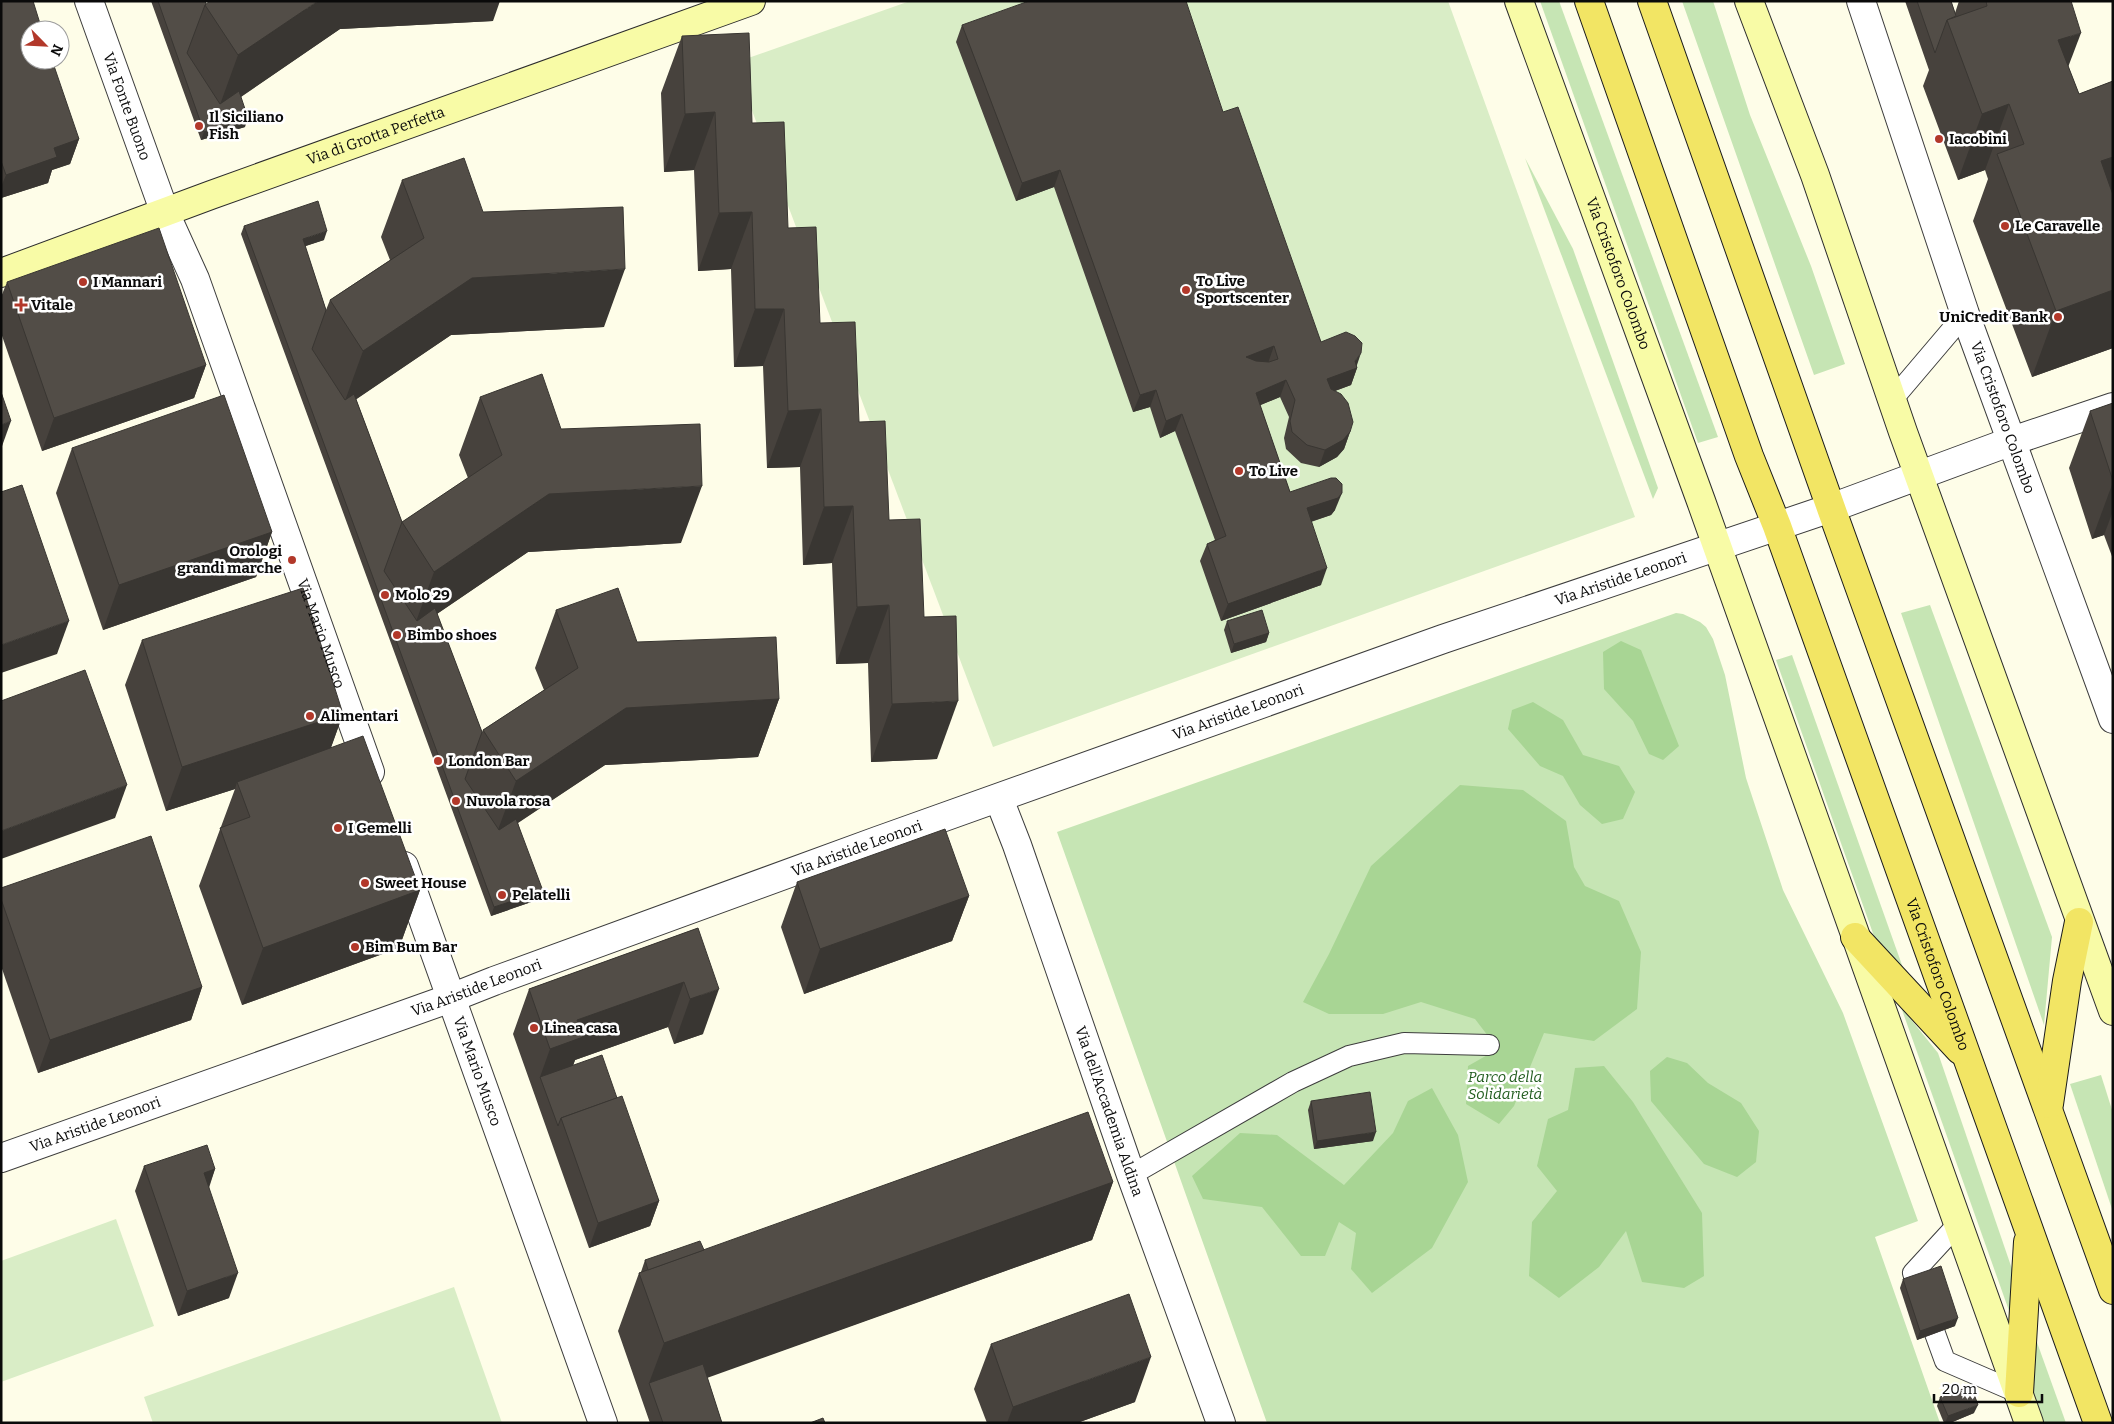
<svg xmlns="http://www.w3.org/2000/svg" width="2114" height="1424" viewBox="0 0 2114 1424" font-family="Bitter,serif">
	<rect width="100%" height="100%" fill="#fefde8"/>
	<!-- green -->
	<g fill="#c6e5b4">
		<path d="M1540,1H1559L1718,437L1698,443Z"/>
		<path d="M1682,1H1713L1750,115L1811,266L1845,364L1814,375Z"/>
		<path d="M1525,158L1573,249L1658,488L1653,499Z"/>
		<path d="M1930,605L2052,937L2044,1025L1901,613Z"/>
		<path d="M1676,613L1683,614L1700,622L1706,627L1713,639L1725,675L1746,778L1783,890L1843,1013L1918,1221L1875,1237L1940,1423H1267L1057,832Z"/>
		<path d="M1792,655L1908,982L1875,939L1776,660Z"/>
		<path d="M1901,1007L1938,1053L2012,1269L2013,1322Z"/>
		<path d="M2101,1075L2113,1113V1212L2070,1084Z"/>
		<path d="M2034,1334L2066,1423H2043L2034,1398Z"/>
	</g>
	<!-- forest -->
	<g fill="#a8d594">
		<path d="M1621,641L1641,650L1679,746L1663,760L1649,754L1633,721L1604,689L1603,652Z"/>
		<path d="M1533,702L1563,720L1583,755L1619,766L1635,792L1623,819L1602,824L1580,805L1563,776L1540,766L1508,729L1512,710Z"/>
		<path d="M1460,785L1523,790L1566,821L1574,867L1585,886L1619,901L1641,952L1637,1009L1594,1041L1544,1033L1514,1106L1499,1124L1466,1104L1468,1066L1498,1049L1475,1019L1421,1002L1383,1014H1329L1303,1002L1329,954L1371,866Z"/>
		<path d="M1667,1057L1687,1063L1708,1083L1741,1103L1759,1131L1756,1162L1737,1177L1704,1164L1651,1101L1650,1071Z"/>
		<path d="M1604,1066L1633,1102L1702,1213L1704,1276L1684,1288L1642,1282L1626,1231L1599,1267L1559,1298L1529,1276L1532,1222L1557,1191L1537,1166L1548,1119L1568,1110L1575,1068Z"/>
		<path d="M1432,1088L1458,1135L1468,1182L1432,1248L1372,1293L1351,1269L1356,1233L1339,1222L1325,1256H1301L1262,1207L1203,1199L1192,1176L1240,1133L1277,1135L1344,1185L1393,1133L1408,1101Z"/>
	</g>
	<!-- pitch -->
	<g fill="#d9edc6">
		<path d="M910,1H1448L1635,517L993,747L734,63Z"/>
		<path d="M116,1219L154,1326L1,1382V1261Z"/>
		<path d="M454,1287L502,1423H153L144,1397Z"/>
	</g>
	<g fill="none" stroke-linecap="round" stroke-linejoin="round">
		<!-- lane casing -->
		<g stroke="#3d3d3d" stroke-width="22">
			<g id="lane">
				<path d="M1892,400L1965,314"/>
				<path d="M1131,1175L1293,1082L1349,1056L1404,1043L1489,1045"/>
				<path d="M1958,1224L1913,1273L1945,1361L2019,1393"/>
			</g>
		</g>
		<!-- street casing -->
		<g stroke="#3d3d3d" stroke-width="30">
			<g id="street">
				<path id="s1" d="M89,1L165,213L195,279L370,772"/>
				<path id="s2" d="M1861,1L1965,314L2113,719"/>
				<path id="s3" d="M999,799L1017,845L1131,1175L1221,1423"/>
				<path id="s4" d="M404,866L603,1423"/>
				<path id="s5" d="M1,1158L451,998L494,981L877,841L1443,639L1831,508L2012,441L2113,407"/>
			</g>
		</g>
		<!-- secondary casing -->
		<g stroke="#2c2c2c" stroke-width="30">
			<g id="secondary">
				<path id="s6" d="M1519,1L1701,501L2029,1423"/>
				<path d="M1749,1L1815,175L1903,432L2113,1011"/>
				<path id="s7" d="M1,273L211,195L751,1"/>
			</g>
		</g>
		<!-- primary casing -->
		<g stroke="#1b1b1b" stroke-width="30">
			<g id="primary">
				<path id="s8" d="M1589,1L1749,456L1777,526L2098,1423"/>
				<path d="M1652,1L1831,508L2113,1290"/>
				<path d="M1855,937L1960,1050"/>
				<path d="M2049,1104L2067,981L2079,922"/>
				<path d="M2019,1393L2028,1242"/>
			</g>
		</g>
		<!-- lane -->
		<use href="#lane" stroke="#fff" stroke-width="20"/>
		<!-- street -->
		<use href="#street" stroke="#fff" stroke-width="28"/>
		<!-- secondary -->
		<use href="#secondary" stroke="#f8fba6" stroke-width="28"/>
		<!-- primary -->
		<use href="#primary" stroke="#f2e564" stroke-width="28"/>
	</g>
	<!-- wall -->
	<g fill="#47423d">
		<path d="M1,1L79,139L70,164L52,170L48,183L1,198Z"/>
		<path d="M151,1H205L206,4L493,21L340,29L241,97L245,127L201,140Z"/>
		<path d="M1905,1H1951L1955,13L1959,1H2071L2068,66L2079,94L2113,81V348L2032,377L1973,221L1988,179L1985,170L1958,180L1923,86L1929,70Z"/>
		<path d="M962,25L1223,112L1321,342L1357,366V368L1351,385L1335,391L1350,432L1344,449L1337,457L1319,467L1301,463L1286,449L1284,438L1289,417L1280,397L1260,405L1290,492L1335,510L1331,515L1311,522L1321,585L1221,621L1200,561L1207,544L1215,540L1175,431L1160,438L1150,407L1133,412L1054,187L1016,201L956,42Z"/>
		<path d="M682,36L752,123L820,323L859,422L889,520L924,617L937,759L871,762L868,663L836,664L832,563L803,565L800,467L767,468L763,366L734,367L731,269L698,271L694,170L664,172L661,93Z"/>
		<path d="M402,180L483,212L604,327L451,335L356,399L402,522L468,478L459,455L480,397L561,429L681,543L528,552L437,614L482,732L483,730L544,690L535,668L556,610L779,699L758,757L605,765L518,823L540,899L491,916L241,234L244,226L324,240L305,246L326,310L330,300L390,260L381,237Z"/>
		<path d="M7,282L206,365L194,398L42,451L1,333V297Z"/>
		<path d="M2113,403V559L2104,535L2092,539L2069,468L2090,411Z"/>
		<path d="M72,448L272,532L256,577L103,630L56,493Z"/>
		<path d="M1227,621L1269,633L1266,642L1231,653L1224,630Z"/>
		<path d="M142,640L343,714L331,747L420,890L399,948L242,1005L199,886L235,789L166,811L125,685Z"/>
		<path d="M797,882L969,896L952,941L804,994L781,927Z"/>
		<path d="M1,888L202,987L191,1020L38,1073L1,966Z"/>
		<path d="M698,928L703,1034L674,1044L668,1027L575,1060L573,1066L617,1098L659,1201L650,1226L589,1248L513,1034L529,989Z"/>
		<path d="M1311,1101L1373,1141L1314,1149L1308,1110Z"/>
		<path d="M144,1166L215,1169L209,1188L229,1298L178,1316L135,1191Z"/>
		<path d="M1113,1182L1092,1240L707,1377L722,1423H650L618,1331L639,1273L641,1272L645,1260L704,1250Z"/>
		<path d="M1903,1279L1955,1326L1917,1340L1900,1288Z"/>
		<path d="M991,1344L1135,1402L1077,1423H987L974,1389Z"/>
		<path d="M1940,1397L1974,1413L1950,1423H1944L1937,1406Z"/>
	</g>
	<!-- shaded-wall -->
	<g fill="#393632">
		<path d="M318,1H500L493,21L340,29L217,113L238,55Z"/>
		<path d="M2081,33L2056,99L2058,40Z"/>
		<path d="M2009,104L1985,170L1958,180L1982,114Z"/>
		<path d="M715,112L694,170L664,172L685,114Z"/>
		<path d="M248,118L245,127L201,140L204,132Z"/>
		<path d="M79,139L70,164L52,170L48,183L1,198V187L6,175L54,148Z"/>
		<path d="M2113,157V215L2101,161Z"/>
		<path d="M1060,170L1054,187L1016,201L1022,183Z"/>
		<path d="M752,212L731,269L698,271L719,213Z"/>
		<path d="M327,231L324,240L300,248L303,239Z"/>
		<path d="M625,269L604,327L451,335L342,409L363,351L472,278Z"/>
		<path d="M2113,290V348L2032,377L2056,311Z"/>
		<path d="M755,309H784L763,366L734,367Z"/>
		<path d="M1274,346L1268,363L1240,374L1246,357Z"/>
		<path d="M1361,353L1356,368H1357L1351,385L1321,396L1327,379L1355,361Z"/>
		<path d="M206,365L194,398L42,451L54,418Z"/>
		<path d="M1286,380L1280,397L1249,410L1256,393Z"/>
		<path d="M1156,390L1150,407L1133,412L1140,395Z"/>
		<path d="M821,409L800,467L767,468L788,411Z"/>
		<path d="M1182,414L1175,431L1160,438L1166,421Z"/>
		<path d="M11,421L1,449V425Z"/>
		<path d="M1350,432L1344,449L1337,457L1319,467L1325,450Z"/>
		<path d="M2113,482V511L2104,535L2092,539Z"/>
		<path d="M702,486L681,543L528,552L413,630L434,572L549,494Z"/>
		<path d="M1342,493L1335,510L1331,515L1300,525L1307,508Z"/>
		<path d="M853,506L832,563L803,565L824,507Z"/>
		<path d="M272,532L256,577L103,630L119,585Z"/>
		<path d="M1327,568L1321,585L1221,621L1228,604Z"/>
		<path d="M889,605L868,663L836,664L857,607Z"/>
		<path d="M69,621L57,654L1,673V645Z"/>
		<path d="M1269,633L1266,642L1231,653L1234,644Z"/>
		<path d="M779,699L758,757L605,765L495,838L516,781L626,708Z"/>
		<path d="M958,701L937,759L871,762L892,704Z"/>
		<path d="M343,714L327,759L237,782L235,789L166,811L182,767Z"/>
		<path d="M127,785L115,818L1,859V831Z"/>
		<path d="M420,890L399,948L242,1005L263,948Z"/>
		<path d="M543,891L540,899L491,916L494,907Z"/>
		<path d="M969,896L952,941L804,994L820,949Z"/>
		<path d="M684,982L668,1027L575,1060L567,1082L540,1077L550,1049L577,1020Z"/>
		<path d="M202,987L191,1020L38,1073L50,1040Z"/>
		<path d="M719,989L703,1034L674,1044L690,999Z"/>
		<path d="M1376,1132L1373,1141L1314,1149L1317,1141Z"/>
		<path d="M215,1169L206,1194L204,1173Z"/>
		<path d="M1113,1182L1092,1240L654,1397L649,1383L664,1343Z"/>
		<path d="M659,1201L650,1226L589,1248L598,1223Z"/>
		<path d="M238,1273L229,1298L178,1316L187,1291Z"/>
		<path d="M1958,1318L1955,1326L1917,1340L1920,1331Z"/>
		<path d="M1151,1357L1135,1402L1077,1423H1007L1013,1407Z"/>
		<path d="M1978,1405L1974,1413L1950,1423H1945L1948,1416Z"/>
	</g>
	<!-- building -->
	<g fill="#524d47" stroke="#393632" fill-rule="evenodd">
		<path d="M1,1H33L42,30H30V60H52L79,139L54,148L57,157L6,175L1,161Z"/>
		<path d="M158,1H205L206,4L205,5L187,53L220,104L239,91L248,118L204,132Z"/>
		<path d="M210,1H318L238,55L205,5Z"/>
		<path d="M1029,1H1186L1223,112L1238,107L1321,342L1346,332L1355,336L1362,343L1361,353L1355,361L1357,368L1327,379L1331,389L1341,394L1348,403L1353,422L1350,432L1343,440L1325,450L1307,445L1292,432L1290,421L1295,400L1286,380L1256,393L1290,492L1331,478H1336L1342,484V493L1338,498L1307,508L1327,568L1228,604L1207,544L1226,536L1182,414L1166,421L1156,390L1140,395L1060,170L1022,183L962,25ZM1274,346L1278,359L1269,362L1256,361L1246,357Z"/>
		<path d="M1917,1H1951L1956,16L1947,20L1935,53Z"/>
		<path d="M1986,1H2071L2081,33L2058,40L2079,94L2113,81V157L2101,161L2113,195V290L2056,311L1997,154L2024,144L2009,104L1982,114L1947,20L1987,6Z"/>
		<path d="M749,33L752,123L784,122L788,228L816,227L820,323L855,322L859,422L885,421L889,520L920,519L924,617L956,616L958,701L892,704L889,605L857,607L853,506L824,507L821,409L788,411L784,309H755L752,212L719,213L715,112L685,114L682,36Z"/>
		<path d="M464,158L483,212L623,207L625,269L472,278L363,351L330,300L424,238L402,180Z"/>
		<path d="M318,201L327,231L303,239L326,310L312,349L345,400L354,394L402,522L384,571L417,621L435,608L482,732L465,779L499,830L516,819L543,891L494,907L244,226Z"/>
		<path d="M159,228L206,365L54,418L7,282Z"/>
		<path d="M542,374L561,429L700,424L702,486L549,494L434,572L402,522L502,455L480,397Z"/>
		<path d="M1,392L11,421L1,425Z"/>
		<path d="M224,395L272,532L119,585L72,448Z"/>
		<path d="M2113,403V481L2090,411Z"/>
		<path d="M22,485L69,621L1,645V492Z"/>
		<path d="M303,588L343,714L182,767L142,640Z"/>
		<path d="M618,588L637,642L776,637L779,699L626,708L516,781L483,730L578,668L556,610Z"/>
		<path d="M1262,610L1269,633L1234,644L1227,621Z"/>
		<path d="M85,670L127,785L1,831V701Z"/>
		<path d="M363,736L420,890L263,948L220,828L250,817L237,782Z"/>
		<path d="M945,829L969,896L820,949L797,882Z"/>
		<path d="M151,836L202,987L50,1040L1,899V888Z"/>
		<path d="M698,928L719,989L690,999L684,982L577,1020L583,1037L550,1049L529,989Z"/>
		<path d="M602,1055L617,1098L561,1118L558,1126L540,1077Z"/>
		<path d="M1370,1092L1376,1132L1317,1141L1311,1101Z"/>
		<path d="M622,1096L659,1201L598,1223L561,1118Z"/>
		<path d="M1088,1112L1113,1182L664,1343L639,1273Z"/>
		<path d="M207,1145L215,1169L204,1173L238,1273L187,1291L144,1166Z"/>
		<path d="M700,1241L704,1250L648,1270L645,1260Z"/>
		<path d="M1941,1266L1958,1318L1920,1331L1903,1279Z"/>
		<path d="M1129,1294L1151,1357L1013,1407L991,1344Z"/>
		<path d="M703,1364L722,1423H663L649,1383Z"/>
		<path d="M1971,1386L1978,1405L1948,1416L1940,1397Z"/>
		<path d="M823,1418L825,1423H810Z"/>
	</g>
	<!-- markers -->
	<g fill="#b2382a" stroke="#fff" stroke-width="2">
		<circle cx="199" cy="126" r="5"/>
		<circle cx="1939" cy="139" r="5"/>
		<circle cx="2005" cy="226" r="5"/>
		<circle cx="83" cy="282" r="5"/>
		<circle cx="1186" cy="290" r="5"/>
		<path d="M18.5 297.5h5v5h5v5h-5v5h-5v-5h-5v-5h5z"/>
		<circle cx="2058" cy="317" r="5"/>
		<circle cx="1239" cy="471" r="5"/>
		<circle cx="292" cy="560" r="5"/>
		<circle cx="385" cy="595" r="5"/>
		<circle cx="397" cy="635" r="5"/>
		<circle cx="310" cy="716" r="5"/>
		<circle cx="438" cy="761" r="5"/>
		<circle cx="456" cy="801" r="5"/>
		<circle cx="338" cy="828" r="5"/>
		<circle cx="365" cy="883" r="5"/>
		<circle cx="502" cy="895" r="5"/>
		<circle cx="355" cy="947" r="5"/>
		<circle cx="534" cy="1028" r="5"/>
	</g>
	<g text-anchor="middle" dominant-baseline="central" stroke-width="5" stroke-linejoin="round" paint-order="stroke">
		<!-- street labels -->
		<g font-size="15" fill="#0a0a0a" stroke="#fff">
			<text stroke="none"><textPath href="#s1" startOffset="112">Via Fonte Buono</textPath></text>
			<text stroke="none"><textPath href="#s7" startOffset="399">Via di Grotta Perfetta</textPath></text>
			<text stroke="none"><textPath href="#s6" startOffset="290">Via Cristoforo Colombo</textPath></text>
			<text stroke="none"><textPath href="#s2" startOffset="440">Via Cristoforo Colombo</textPath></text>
			<text stroke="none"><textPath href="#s5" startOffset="1720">Via Aristide Leonori</textPath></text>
			<text stroke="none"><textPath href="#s1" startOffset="674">Via Mario Musco</textPath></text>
			<text stroke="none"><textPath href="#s5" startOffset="1315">Via Aristide Leonori</textPath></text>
			<text stroke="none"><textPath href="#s5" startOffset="910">Via Aristide Leonori</textPath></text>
			<text stroke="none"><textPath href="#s8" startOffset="1034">Via Cristoforo Colombo</textPath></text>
			<text stroke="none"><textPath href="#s5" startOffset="505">Via Aristide Leonori</textPath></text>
			<text stroke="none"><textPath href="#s4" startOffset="218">Via Mario Musco</textPath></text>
			<text stroke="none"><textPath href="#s3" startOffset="331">Via dell'Accademia Aldina</textPath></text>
			<text stroke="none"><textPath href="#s5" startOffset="100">Via Aristide Leonori</textPath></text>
		</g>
		<!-- poi labels -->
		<g font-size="15" font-weight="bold" fill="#0a0a0a" stroke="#fff" text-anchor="start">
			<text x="209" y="117">Il Siciliano<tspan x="209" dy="17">Fish</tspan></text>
			<text x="1949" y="139">Iacobini</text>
			<text x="2015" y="226">Le Caravelle</text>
			<text x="1196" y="281">To Live<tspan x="1196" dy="17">Sportscenter</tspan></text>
			<text x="93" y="282">I Mannari</text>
			<text x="31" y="305">Vitale</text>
			<text x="2048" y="317" text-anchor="end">UniCredit Bank</text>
			<text x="1249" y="471">To Live</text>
			<text x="282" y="551" text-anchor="end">Orologi<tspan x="282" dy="17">grandi marche</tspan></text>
			<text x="395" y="595">Molo 29</text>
			<text x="407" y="635">Bimbo shoes</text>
			<text x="320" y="716">Alimentari</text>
			<text x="448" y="761">London Bar</text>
			<text x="466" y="801">Nuvola rosa</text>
			<text x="348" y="828">I Gemelli</text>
			<text x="375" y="883">Sweet House</text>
			<text x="512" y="895">Pelatelli</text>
			<text x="365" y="947">Bim Bum Bar</text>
			<text x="544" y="1028">Linea casa</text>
		</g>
		<!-- park labels -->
		<g font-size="15" font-style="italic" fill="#225d1f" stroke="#fff">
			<text x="1505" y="1077">Parco della<tspan x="1505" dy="17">Solidarietà</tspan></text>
		</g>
	</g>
	<!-- border -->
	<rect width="2114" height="1424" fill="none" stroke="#0a0a0a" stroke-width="5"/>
	<!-- north arrow -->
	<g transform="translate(45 45) rotate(114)"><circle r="24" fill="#ffffff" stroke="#9d9d9d"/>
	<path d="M0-4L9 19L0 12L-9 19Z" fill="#b2382a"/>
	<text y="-8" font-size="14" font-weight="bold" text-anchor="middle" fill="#0a0a0a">N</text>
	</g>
	<!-- scale -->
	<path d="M1934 1394v8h108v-8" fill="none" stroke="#0a0a0a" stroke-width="2.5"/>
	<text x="1942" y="1394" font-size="15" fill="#0a0a0a" stroke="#ffffff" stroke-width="4" paint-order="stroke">20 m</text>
</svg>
